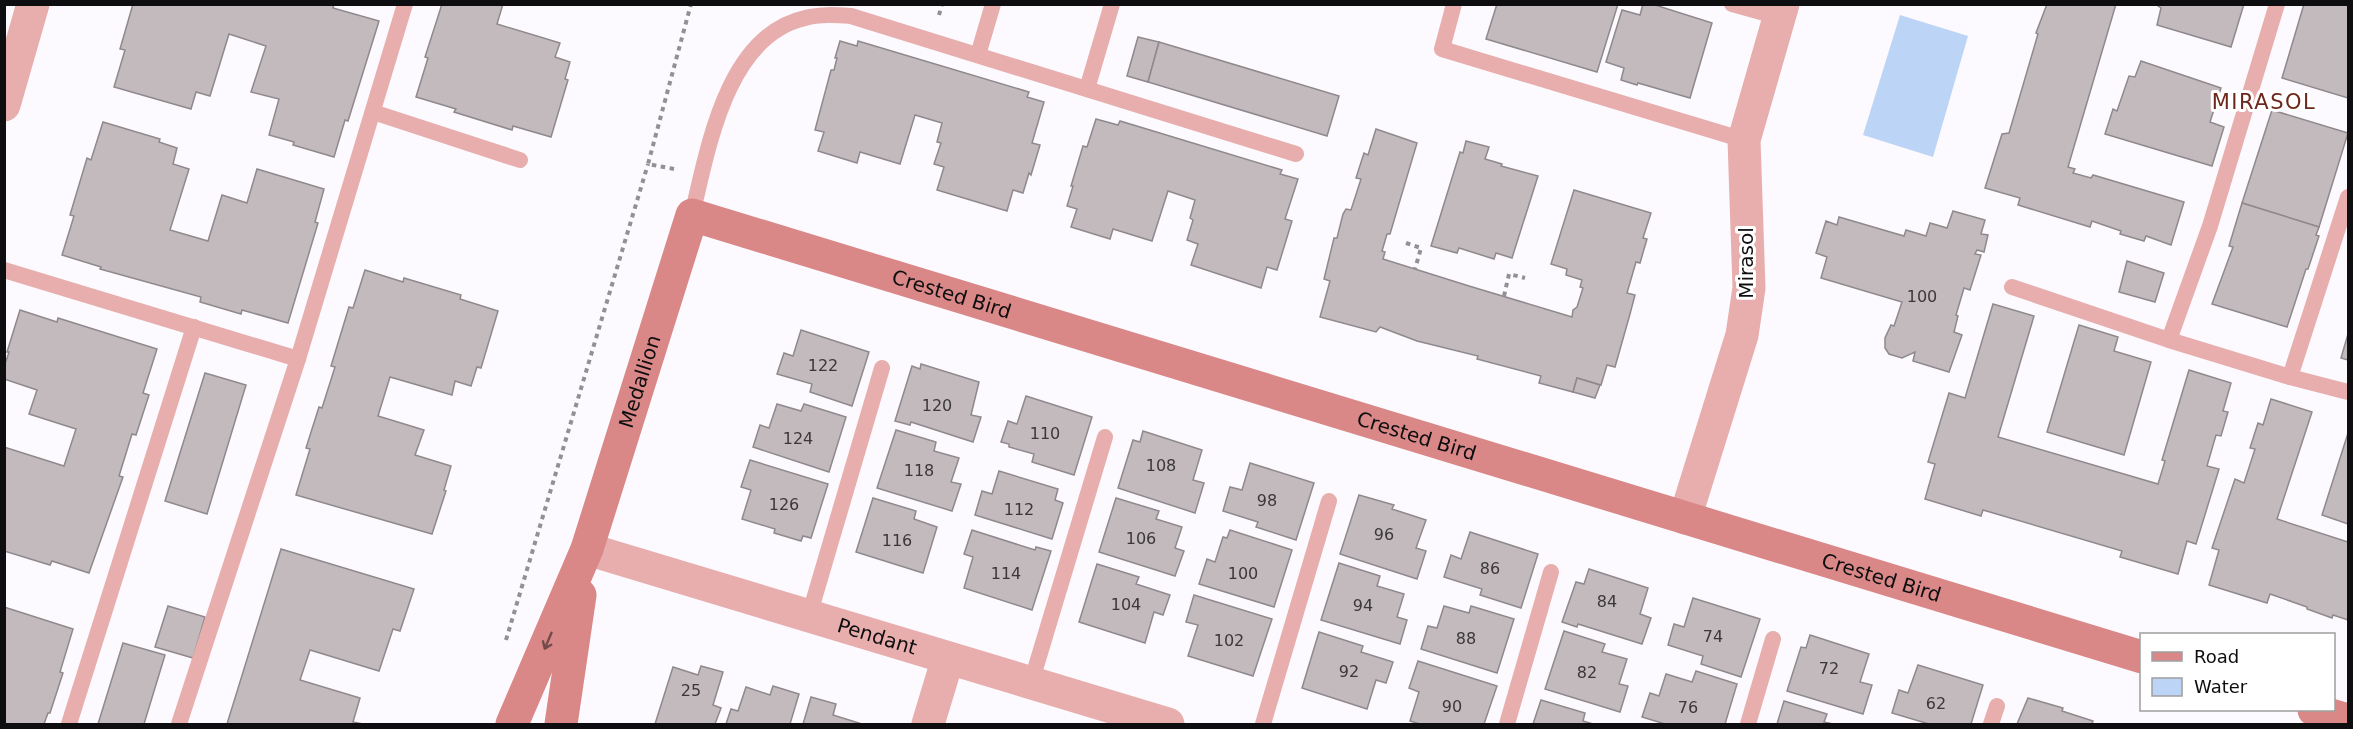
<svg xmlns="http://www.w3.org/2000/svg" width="2353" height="729" viewBox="0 0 2353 729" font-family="'DejaVu Sans',sans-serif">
	<rect width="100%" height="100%" fill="#fcfaff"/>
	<!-- water -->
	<path fill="#bcd4f5" d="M1900,15L1968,36L1933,157L1863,135Z"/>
	<!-- building -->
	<g fill="#c2babd" stroke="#90898c" stroke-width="1.5">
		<path d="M133,4H334L333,8L379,21L348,121L345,120L334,157L293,145L294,142L269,135L279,99L251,92L266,46L229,34L210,96L196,92L191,109L114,87L125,50L120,49Z"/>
		<path d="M442,4H503L497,24L560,43L555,57L570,62L565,79L568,80L551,137L513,126L512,130L454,112L456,109L416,97L428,58L425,57Z"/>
		<path d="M1497,4H1618L1597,72L1486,39Z"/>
		<path d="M1643,4H1652L1712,23L1690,98L1638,83L1637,85L1621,80L1624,68L1606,62L1622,10L1640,15Z"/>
		<path d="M2047,4H2116L2068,167L2075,169L2073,173L2091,178L2093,175L2184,202L2171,245L2146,236L2144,241L2120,234L2121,231L2092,221L2090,227L2018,205L2020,198L1985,188L2002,134L2009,133L2038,34L2036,33Z"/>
		<path d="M2155,4H2244L2231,47L2157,25L2161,8Z"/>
		<path d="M2304,4H2348V98L2282,78Z"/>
		<path d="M1138,37L1159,42L1148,82L1127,76Z"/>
		<path d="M840,41L857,46L858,41L1029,92L1027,97L1044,102L1032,143L1040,145L1031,175L1029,173L1023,193L1013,190L1007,211L937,190L944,167L934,164L941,143L937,142L942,123L915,115L900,164L860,152L857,163L818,151L824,132L815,130L831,70H834L837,58H835Z"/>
		<path d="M1159,42L1339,96L1327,136L1148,82Z"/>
		<path d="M2141,61L2221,88L2210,122L2224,127L2212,166L2105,134L2113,109L2117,111L2129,76L2135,77Z"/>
		<path d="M2272,110L2348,133L2319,227L2242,203Z"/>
		<path d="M1096,119L1118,125L1120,121L1282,170L1280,174L1298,179L1285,219L1292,221L1277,270L1267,267L1261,288L1191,265L1198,244L1187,240L1193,220L1190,218L1195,200L1168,191L1152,241L1113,229L1110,239L1071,227L1077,209L1067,206L1073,186H1071L1083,146L1087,147Z"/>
		<path d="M103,122L160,139L159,142L177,148L173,164L189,169L170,230L208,241L222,195L247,203L257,169L324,189L315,222L318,223L288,323L242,310L241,314L200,302L201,297L100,269L101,267L62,255L74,216L70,215L87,158L91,160Z"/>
		<path d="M1376,129L1417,143L1390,234H1387L1382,251L1385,252L1383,259L1469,286L1572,317L1573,310L1577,307L1583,288L1580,287L1582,280L1566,275L1567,269L1551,264L1574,190L1651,213L1643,238L1647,239L1640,263L1636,262L1627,293L1635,295L1630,314L1615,367L1607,365L1601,385L1577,378L1573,392L1539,383L1541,376L1477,359L1478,356L1417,341L1380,327L1376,332L1320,317L1330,281L1324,279L1334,238H1337L1343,214L1346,209L1351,210L1361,179L1356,178L1364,153L1368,155Z"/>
		<path d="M1466,141L1489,147L1485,159L1502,164L1501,166L1538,176L1512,258L1496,253L1494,259L1459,248L1457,253L1431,246L1460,152L1463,153Z"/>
		<path d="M2242,203L2319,227L2316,235L2319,236L2308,269H2306L2287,327L2212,304L2233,247L2229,246Z"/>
		<path d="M1953,211L1985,220L1981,234L1988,235L1984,252L1977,250L1975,254L1981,255L1970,290L1964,288L1956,315L1958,316L1954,332L1962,335L1949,372L1913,361L1915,352L1902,358L1889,354L1885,348V338L1891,325L1894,326L1902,302L1821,278L1827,257L1816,253L1826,221L1837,225L1839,217L1904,236L1906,230L1926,236L1930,223L1947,228Z"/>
		<path d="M2127,261L2164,273L2155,302L2119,292Z"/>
		<path d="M365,270L403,282L404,278L461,295L460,299L498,311L481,368L477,367L471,386L455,381L452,395L390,377L378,416L424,430L415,455L451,466L444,490L446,491L432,534L296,495L310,449L306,448L319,407L322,408L335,367L331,366L349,307L353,308Z"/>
		<path d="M1993,304L2034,316L1998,437L2158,484L2165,461L2162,460L2189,370L2231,383L2223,411L2228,412L2221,436L2216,435L2207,466L2219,469L2196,544L2187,541L2178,574L2120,557L2122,551L1983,510L1981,516L1925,499L1935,464L1928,462L1949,393L1965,398Z"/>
		<path d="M20,310L57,322L58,318L157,349L143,393L149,395L136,435L132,434L119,476L123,477L89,573L52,561L50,565L4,551V447L64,466L76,429L29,414L37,390L4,379V367L9,352H7Z"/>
		<path d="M2079,325L2118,337L2114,351L2151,362L2124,455L2047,432Z"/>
		<path d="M801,330L869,352L852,406L810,392L812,384L777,374L784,353L793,356Z"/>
		<path d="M2348,334V360L2341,358Z"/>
		<path d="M921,364L979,382L971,415L981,417L973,442L911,422L910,425L895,421L912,366L920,369Z"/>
		<path d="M205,373L246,385L207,514L165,501Z"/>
		<path d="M1577,378L1600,385L1595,398L1573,392Z"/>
		<path d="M1026,396L1092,417L1074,475L1032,462L1034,454L1009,447V444L1001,442L1008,421L1017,424Z"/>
		<path d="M2271,399L2312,412L2277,519L2348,542V620L2333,615L2332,618L2307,609V607L2270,594L2267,603L2209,585L2219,550L2212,548L2235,479L2244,483L2255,449L2250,448L2258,423L2263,425Z"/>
		<path d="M777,404L801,411L804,404L846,417L829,472L753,447L760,425L769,428Z"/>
		<path d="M896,430L936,442L934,451L959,458L951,482L961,484L952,511L877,488Z"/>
		<path d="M1143,431L1202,450L1193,480L1204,483L1195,513L1118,488L1133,440L1140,442Z"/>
		<path d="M2348,433V524L2322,515Z"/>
		<path d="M750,460L828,484L811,538L803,536L801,541L774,533L775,529L742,519L751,490L741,487Z"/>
		<path d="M1250,463L1314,483L1296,540L1256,527L1258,522L1223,511L1230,487L1242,490Z"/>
		<path d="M999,471L1058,489L1055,500L1063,503L1052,539L975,515L982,491L992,494Z"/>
		<path d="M1359,495L1394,505L1392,509L1426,520L1416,548L1426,551L1417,579L1340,554Z"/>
		<path d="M873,498L916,511L914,519L937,527L923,573L856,552Z"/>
		<path d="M1116,498L1159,511L1156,519L1182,527L1175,548L1184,551L1175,576L1099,552Z"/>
		<path d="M972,530L1035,550L1036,547L1051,551L1032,610L964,588L973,557L964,554Z"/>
		<path d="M1230,530L1292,550L1274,607L1199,584L1207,559L1215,562L1223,537L1227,538Z"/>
		<path d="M1470,532L1538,554L1521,608L1480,595L1482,589L1444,577L1451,555L1461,559Z"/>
		<path d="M281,549L414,589L400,631L393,629L379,671L310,650L300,680L360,698L353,722L363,724H227Z"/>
		<path d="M1339,563L1380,576L1377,586L1404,594L1397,617L1407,620L1400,644L1321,620Z"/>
		<path d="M1097,564L1139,577L1136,584L1170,595L1163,615L1154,612L1145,643L1079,622Z"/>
		<path d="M1589,569L1648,588L1640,614L1651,618L1642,644L1578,624L1577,627L1562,622L1576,582L1584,584Z"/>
		<path d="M1194,595L1272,619L1253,676L1188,656L1198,625L1186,622Z"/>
		<path d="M1693,598L1760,619L1741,677L1701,664L1703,656L1668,645L1674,624L1684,627Z"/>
		<path d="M168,606L205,617L193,658L155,647Z"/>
		<path d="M1444,606L1469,613L1471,606L1514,619L1497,673L1421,649L1428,626L1437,628Z"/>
		<path d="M4,607L73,629L60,672L63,673L50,713H48L44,724H4Z"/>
		<path d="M1564,631L1605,644L1602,652L1627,659L1619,684L1628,686L1620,712L1545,689Z"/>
		<path d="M1319,632L1363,646L1361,652L1393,662L1386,683L1376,680L1367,709L1302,688Z"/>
		<path d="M1810,635L1869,654L1860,682L1872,685L1863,714L1787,691L1801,647L1806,648Z"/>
		<path d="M123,643L165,655L144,724H98Z"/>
		<path d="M1418,661L1497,686L1484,724H1420L1410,721L1419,692L1409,688Z"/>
		<path d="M1918,665L1983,685L1971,724H1929L1892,713L1899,690L1908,693Z"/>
		<path d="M701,666L723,672L713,705L721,708L715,724H655L673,667L698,675Z"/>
		<path d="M1696,671L1737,684L1725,724H1665L1642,717L1650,693L1659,696L1666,674L1692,682Z"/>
		<path d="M773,686L799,694L790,724H726L731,709L738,711L746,687L770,695Z"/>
		<path d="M811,697L836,704L833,715L862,724H803Z"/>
		<path d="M2028,698L2063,708L2062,711L2093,721L2092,724H2017Z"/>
		<path d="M1541,700L1585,713L1583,721L1593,724H1533Z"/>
		<path d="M1784,701L1827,714L1824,722L1833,724H1777Z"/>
	</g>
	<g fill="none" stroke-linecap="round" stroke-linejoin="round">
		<!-- path -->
		<g stroke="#929094" stroke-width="4" stroke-dasharray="4.5 4.5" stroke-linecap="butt">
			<path d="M939,15L942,4"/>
			<path d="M674,169L648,164L691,4"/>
			<path d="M1406,243L1421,248L1415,269"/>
			<path d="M1504,296L1509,274L1525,278"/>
			<path d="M506,640L648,164"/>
		</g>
		<!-- lane -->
		<g stroke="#e7aead" stroke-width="16">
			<path d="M1454,4L1442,49L1744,140"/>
			<path d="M1732,4L1779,17"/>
			<path d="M978,55L993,4"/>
			<path d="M1087,89L1112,4"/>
			<path d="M373,112L520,160"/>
			<path d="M2348,197L2290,377L2348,392"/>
			<path d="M692,215C708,149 726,36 805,18C820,14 836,15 851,16L1296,154"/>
			<path d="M4,270L298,359"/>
			<path d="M2012,287L2169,340L2210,226L2277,4"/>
			<path d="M2169,340L2290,377"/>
			<path d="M809,616L882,368"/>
			<path d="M1031,683L1105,437"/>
			<path d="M69,724L194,327"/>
			<path d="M179,724L298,359L405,4"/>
			<path d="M1263,724L1329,501"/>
			<path d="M1507,724L1551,572"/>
			<path d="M1748,724L1773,639"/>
			<path d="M1991,724L1997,706"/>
		</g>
		<!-- street -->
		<g stroke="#e7aead" stroke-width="33">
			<path d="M4,105L33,4"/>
			<path d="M1685,518L1742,335L1749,288L1744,140L1783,4"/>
			<path id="s1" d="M587,549L1168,724"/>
			<path d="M928,724L948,658"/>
		</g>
		<!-- secondary -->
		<g stroke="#d98887" stroke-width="33">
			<path d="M2314,710L2348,720"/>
			<path id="s2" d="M512,724L587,549L692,215L2142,657"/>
			<path d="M561,724L580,595"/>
		</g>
	</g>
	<!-- one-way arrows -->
	<defs><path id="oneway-shaft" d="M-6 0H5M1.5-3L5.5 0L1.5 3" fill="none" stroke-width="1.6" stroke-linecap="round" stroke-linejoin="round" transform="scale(1.5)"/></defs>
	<use stroke="#744a4b" href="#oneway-shaft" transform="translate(548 641) rotate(113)"/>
	<g text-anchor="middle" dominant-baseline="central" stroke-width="6" stroke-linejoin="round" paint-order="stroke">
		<!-- number labels -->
		<g font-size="16" fill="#3b383a">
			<text x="1922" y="296">100</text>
			<text x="823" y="365">122</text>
			<text x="937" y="405">120</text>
			<text x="1045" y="433">110</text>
			<text x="798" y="438">124</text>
			<text x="1161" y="465">108</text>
			<text x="919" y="470">118</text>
			<text x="1267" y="500">98</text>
			<text x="784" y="504">126</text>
			<text x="1019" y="509">112</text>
			<text x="1384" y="534">96</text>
			<text x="1141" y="538">106</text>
			<text x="897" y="540">116</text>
			<text x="1490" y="568">86</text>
			<text x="1006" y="573">114</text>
			<text x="1243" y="573">100</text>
			<text x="1607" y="601">84</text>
			<text x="1126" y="604">104</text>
			<text x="1363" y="605">94</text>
			<text x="1713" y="636">74</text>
			<text x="1466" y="638">88</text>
			<text x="1229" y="640">102</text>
			<text x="1829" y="668">72</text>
			<text x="1349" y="671">92</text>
			<text x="1587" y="672">82</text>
			<text x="691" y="690">25</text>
			<text x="1936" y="703">62</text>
			<text x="1452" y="706">90</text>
			<text x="1688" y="707">76</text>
		</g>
		<!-- street labels -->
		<g font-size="20" fill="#0e0d0f" stroke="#fff">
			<text transform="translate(1746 263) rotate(-90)">Mirasol</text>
			<text stroke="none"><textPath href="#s2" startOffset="812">Crested Bird</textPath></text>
			<text stroke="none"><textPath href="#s2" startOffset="366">Medallion</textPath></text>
			<text stroke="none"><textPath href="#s2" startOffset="1298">Crested Bird</textPath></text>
			<text stroke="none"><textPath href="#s2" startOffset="1784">Crested Bird</textPath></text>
			<text stroke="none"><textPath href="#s1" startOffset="303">Pendant</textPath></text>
		</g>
		<!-- neighbourhood labels -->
		<g font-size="21" letter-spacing="1.5" fill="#6c281c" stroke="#fff">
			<text x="2264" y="102">MIRASOL</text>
		</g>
	</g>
	<!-- border -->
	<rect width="2353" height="729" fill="none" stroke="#0e0d0f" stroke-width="12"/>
	<!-- legend -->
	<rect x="2140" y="633" width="195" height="78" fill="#ffffff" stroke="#9f9e9f" stroke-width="1.5"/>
	<rect x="2152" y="652" width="30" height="9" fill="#d98887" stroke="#9f9e9f" stroke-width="1.5"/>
	<text x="2194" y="663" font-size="18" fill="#0e0d0f">Road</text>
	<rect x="2152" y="678" width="30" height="18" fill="#bcd4f5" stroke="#9f9e9f" stroke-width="1.5"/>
	<text x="2194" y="693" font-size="18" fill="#0e0d0f">Water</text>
</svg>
